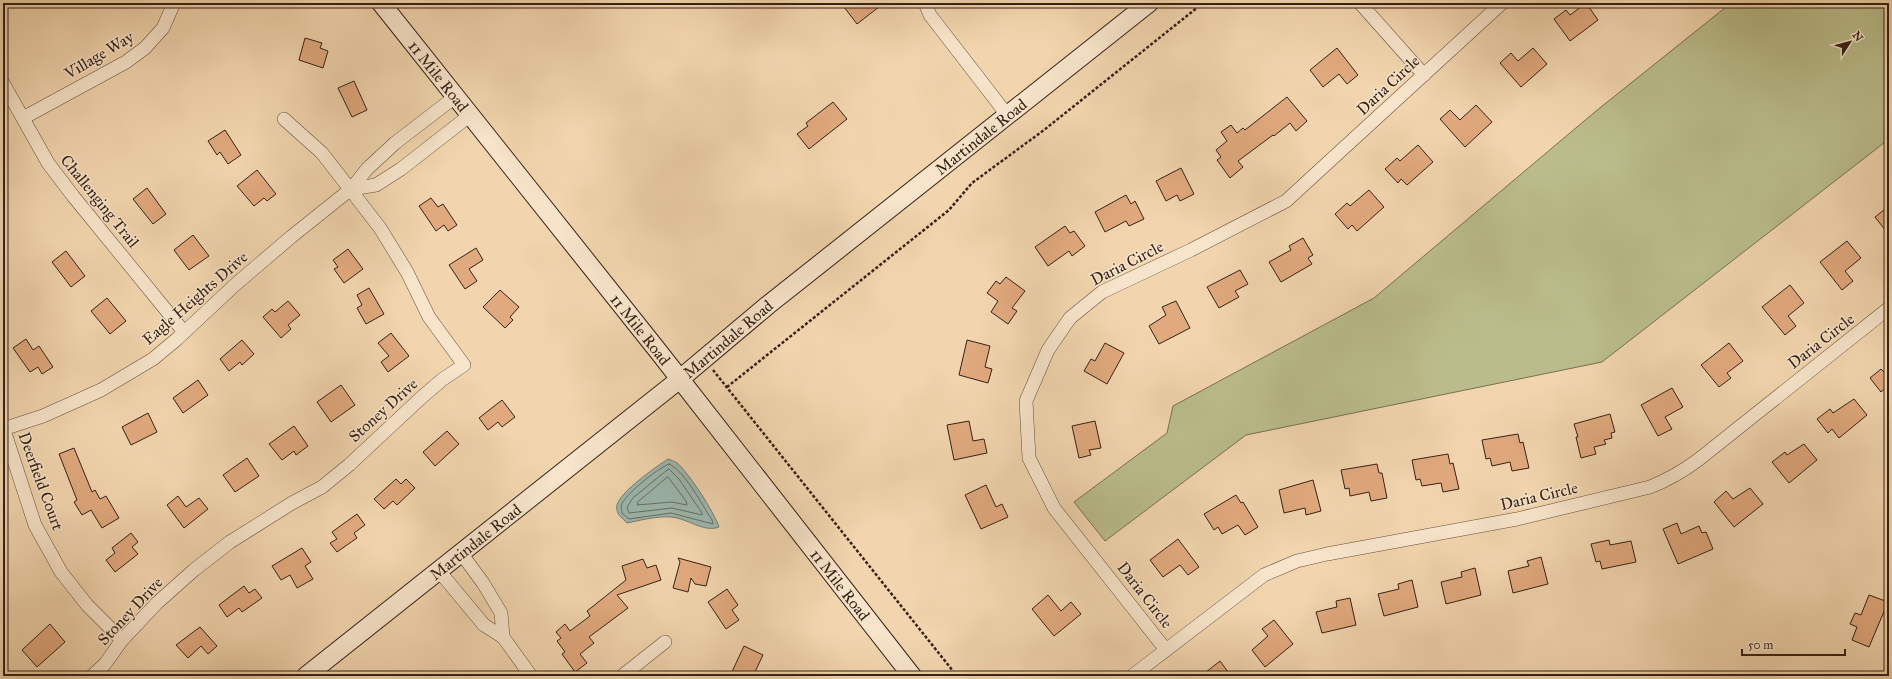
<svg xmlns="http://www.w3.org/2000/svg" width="1892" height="679" viewBox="0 0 1892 679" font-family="'IM FELL Great Primer',serif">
	<rect width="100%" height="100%" fill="#f2d5ae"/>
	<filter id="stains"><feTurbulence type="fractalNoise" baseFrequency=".005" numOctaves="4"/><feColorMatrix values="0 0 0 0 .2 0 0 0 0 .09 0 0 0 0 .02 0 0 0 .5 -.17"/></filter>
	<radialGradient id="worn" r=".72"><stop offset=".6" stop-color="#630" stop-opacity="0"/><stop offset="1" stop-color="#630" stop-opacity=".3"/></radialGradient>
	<!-- green -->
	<path fill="#babd8b" stroke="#786f50" d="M1731,3H1889V139L1602,362L1246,435L1105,541L1074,502L1167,433L1173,406L1374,298L1596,111Z"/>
	<!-- water -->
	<path fill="#9bb8af" stroke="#727c72" d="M668,459C671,460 674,461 677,463C689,473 714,512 719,527C704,533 687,518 671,517C657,516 641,520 627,523C622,518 615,513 617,505C621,491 656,467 668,459Z"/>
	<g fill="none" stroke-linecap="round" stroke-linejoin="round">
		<!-- shore -->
		<g stroke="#686c62" stroke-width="1">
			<path d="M669,464C685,471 702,505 712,520L713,524L671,513L629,519L622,513C622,512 621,507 621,506C624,495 658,468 669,464Z"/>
			<path d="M669,469L679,479L702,513V515L672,508L629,513L627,507L633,498Z"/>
			<path d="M668,477L686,501L687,505L672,502L637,505L638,502Z"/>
		</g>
	</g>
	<!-- building -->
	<g fill="#e1a97e" stroke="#352116">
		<path d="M841,3H884L857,24Z"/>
		<path d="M1586,3L1598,20L1570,41L1554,19L1566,10L1570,15Z"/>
		<path d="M305,38L322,43L320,48L328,51L323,68L299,60Z"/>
		<path d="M1337,48L1358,75L1347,84L1339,74L1323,87L1310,70Z"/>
		<path d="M1533,48L1547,64L1521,87L1500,63L1511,53L1518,61Z"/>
		<path d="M354,81L367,110L352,117L338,88Z"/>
		<path d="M1287,97L1307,121L1296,131L1290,123L1274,136L1273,135L1238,161L1243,167L1230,178L1217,160L1221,157L1216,150L1227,141L1221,132L1231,125L1237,133L1243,128L1245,130Z"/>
		<path d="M833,102L847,119L809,149L797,134L808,126L806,123Z"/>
		<path d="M1476,105L1492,122L1465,147L1440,119L1450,110L1460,120Z"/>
		<path d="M225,130L241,155L228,164L220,152L217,155L208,141Z"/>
		<path d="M1418,145L1433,162L1407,185L1401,179L1398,183L1385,169L1397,158L1400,161Z"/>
		<path d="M1181,168L1194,194L1180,201L1177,195L1166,201L1156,181Z"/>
		<path d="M257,170L276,194L267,201L264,198L254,206L237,186Z"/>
		<path d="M147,188L166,214L153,224L133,199Z"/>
		<path d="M1369,190L1384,207L1357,231L1352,225L1348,229L1335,214L1347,203L1350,206Z"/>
		<path d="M1126,195L1131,204L1135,201L1144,219L1129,226L1126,221L1105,232L1095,212Z"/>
		<path d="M431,198L438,207L443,204L457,225L448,231L444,225L436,231L419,206Z"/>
		<path d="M1889,206V235L1875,217Z"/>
		<path d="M1065,226L1070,233L1074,231L1085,246L1072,256L1069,251L1048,266L1035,247Z"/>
		<path d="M193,235L209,256L189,270L174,250Z"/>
		<path d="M1303,238L1313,255L1308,258L1312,264L1281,282L1269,262L1291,250L1289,246Z"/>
		<path d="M1847,241L1861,258L1845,271L1853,281L1842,290L1820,262Z"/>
		<path d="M476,248L483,260L469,269L477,281L465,289L449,265Z"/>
		<path d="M348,249L363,269L344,283L334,269L338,267L333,260Z"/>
		<path d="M66,251L85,276L71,287L52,262Z"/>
		<path d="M1240,270L1248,284L1235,291L1239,297L1219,308L1207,287Z"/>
		<path d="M1006,277L1025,291L1012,308L1017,311L1008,324L991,312L998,301L987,293L996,281L1000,284Z"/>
		<path d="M1790,285L1804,303L1788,316L1796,326L1785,335L1762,307Z"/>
		<path d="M369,288L384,314L366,324L357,308L362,305L357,295Z"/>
		<path d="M500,290L519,307L510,317L513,320L505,328L483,307Z"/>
		<path d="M107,298L126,321L110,334L91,311Z"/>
		<path d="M288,301L300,315L288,325L291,329L281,338L263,317L272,309L275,312Z"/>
		<path d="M1176,301L1190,328L1159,344L1149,326L1166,315L1162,307Z"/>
		<path d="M391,333L409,356L388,372L381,362L389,356L378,343Z"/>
		<path d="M26,339L33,350L39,346L53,367L42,374L38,367L30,372L13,348Z"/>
		<path d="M242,340L254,354L242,365L240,362L229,371L220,359Z"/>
		<path d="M967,340L990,346L985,367L992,369L988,383L959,375Z"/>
		<path d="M1105,343L1124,353L1107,384L1084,371L1091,359L1095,361Z"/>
		<path d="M1729,343L1743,361L1727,373L1731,378L1719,387L1701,365Z"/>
		<path d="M1889,368V385L1881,392L1870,378L1881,369L1884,372Z"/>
		<path d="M198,380L208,395L183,413L173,398Z"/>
		<path d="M341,385L355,405L331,422L317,402Z"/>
		<path d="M1672,388L1683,407L1665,417L1672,429L1658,436L1641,405Z"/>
		<path d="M1854,399L1867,415L1839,438L1832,429L1828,433L1817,419L1830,409L1833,413Z"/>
		<path d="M502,400L515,417L502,427L498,422L488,430L479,418Z"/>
		<path d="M148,413L157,432L131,445L122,427Z"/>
		<path d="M1610,414L1615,432L1611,433L1612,438L1604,440L1606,444L1594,447L1596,454L1581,458L1576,437H1578L1574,424Z"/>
		<path d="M969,421L973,441L984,439L987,453L954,460L947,425Z"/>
		<path d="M1095,421L1101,448L1089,450L1091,455L1079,458L1072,426Z"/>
		<path d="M294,426L308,446L296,455L294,451L282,460L269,444Z"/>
		<path d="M447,431L459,444L435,466L423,452Z"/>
		<path d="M1518,434L1520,443L1523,442L1529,468L1512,471L1510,462L1492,466L1490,458L1486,459L1482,440Z"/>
		<path d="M1804,444L1817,460L1789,483L1772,462L1785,452L1787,455Z"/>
		<path d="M74,448L92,492L95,490L100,499L106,496L119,518L102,528L91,510L82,515L74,502L77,500L59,454Z"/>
		<path d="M1448,454L1450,464L1453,463L1459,489L1443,492L1441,483L1422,486L1420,479L1416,480L1412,460Z"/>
		<path d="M247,458L259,476L235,492L223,475Z"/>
		<path d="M1377,464L1379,473H1382L1387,498L1371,501L1369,492L1350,496L1349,488L1345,489L1341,470Z"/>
		<path d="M396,479L401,484L406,479L415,488L397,505L393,501L384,509L374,499Z"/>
		<path d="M1313,480L1321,511L1306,515L1305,508L1284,513L1279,490Z"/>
		<path d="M986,485L996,507L1002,504L1008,517L981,529L965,495Z"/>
		<path d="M1750,488L1763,504L1734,527L1714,502L1726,491L1733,499Z"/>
		<path d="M1236,495L1241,503L1243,502L1258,527L1245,535L1238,525L1222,534L1218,527L1214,530L1204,514Z"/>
		<path d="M178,496L186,507L199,498L208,509L184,528L167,505Z"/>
		<path d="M357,514L365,525L354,533L357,538L337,552L330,543L337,539L332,532Z"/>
		<path d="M1677,523L1681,534L1699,526L1702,533L1706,532L1713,549L1678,564L1663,529Z"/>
		<path d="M131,533L138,542L132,547L138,554L115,572L106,560L115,553L112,548Z"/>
		<path d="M1178,539L1199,567L1188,575L1180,565L1163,577L1150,560Z"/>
		<path d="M1609,540L1610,545L1631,541L1636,562L1602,569L1600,561L1596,562L1591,544Z"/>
		<path d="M302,548L311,562L305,566L313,579L297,588L290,575L281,580L272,566Z"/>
		<path d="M1541,557L1548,584L1513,593L1508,571L1529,566L1527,561Z"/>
		<path d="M678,558L711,567L706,586L695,584L691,578L688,592L673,588L680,562Z"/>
		<path d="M643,559L647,568L656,565L661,580L617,595L628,608L589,637L594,643L580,654L587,663L575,672L562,654L565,652L557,641L561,638L556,632L565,624L570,631L590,616L587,611L626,580L622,566Z"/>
		<path d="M1475,568L1481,595L1446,604L1441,582L1462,577L1461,572Z"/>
		<path d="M1412,580L1418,607L1384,616L1378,594L1399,589L1398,584Z"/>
		<path d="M244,586L249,593L255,589L262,598L242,612L239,608L227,617L219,605Z"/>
		<path d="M727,589L738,605L732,610L739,620L726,629L708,602Z"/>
		<path d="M1048,595L1061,611L1071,602L1081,614L1054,636L1032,609Z"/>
		<path d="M1869,595L1888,602L1869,647L1852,640L1857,627L1850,624L1855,613L1861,615Z"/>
		<path d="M1350,598L1356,625L1322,633L1316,612L1337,607L1336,601Z"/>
		<path d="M1274,620L1293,644L1265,667L1252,650L1268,636L1262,629Z"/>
		<path d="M50,624L65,642L37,667L22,650Z"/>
		<path d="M200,627L217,646L208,654L201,646L188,658L176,645Z"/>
		<path d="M744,646L763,655L753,676H730Z"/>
		<path d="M1220,661L1231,676H1201Z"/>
	</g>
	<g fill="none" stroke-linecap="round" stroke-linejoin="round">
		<!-- street casing -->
		<g stroke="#644e3c" stroke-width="14">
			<g id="street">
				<path d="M925,3L930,15L1008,116"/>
				<path d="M1360,3L1424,75"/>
				<path d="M3,83L48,163L73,196L184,332"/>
				<path d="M23,118L126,62L145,48L163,28L174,3"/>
				<path d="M351,189L376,185L401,169L469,116"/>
				<path d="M3,427L35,525L61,572L87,605L122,640"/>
				<path d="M3,429L43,416L101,390L153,359L177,339L236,284L291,237L351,189L367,169L395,143L455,97"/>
				<path d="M461,553L483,583L501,613L503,637"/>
				<path d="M439,571L484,625L503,637L531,676"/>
				<path d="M1166,650L1054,508L1029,458L1026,401L1048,350L1070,318L1102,292L1191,250L1286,201L1502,3"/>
				<path d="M92,676L105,664L122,640L157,603L194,570L230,542L292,503L322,487L349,465L422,397L443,379L464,365L429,317L407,272L380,228L322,153L284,119"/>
				<path d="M622,676L665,642"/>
				<path d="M1132,676L1264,575L1297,561L1327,554L1517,519L1650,487C1668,480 1683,471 1698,460L1889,308"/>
			</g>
		</g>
		<!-- secondary casing -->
		<g stroke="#352116" stroke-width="20">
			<g id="secondary">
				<path id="s1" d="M381,3L658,351L912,676"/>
				<path id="s2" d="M306,676L680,379L768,305L1149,3"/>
			</g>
		</g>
		<!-- path -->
		<g stroke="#352116" stroke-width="2.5" stroke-dasharray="3 2" stroke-linecap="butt">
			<path d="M713,370L957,676"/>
			<path d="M727,387L949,210L972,183L1044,130L1203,3"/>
		</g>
		<!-- street -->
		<use href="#street" stroke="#f7e4ca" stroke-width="13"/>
		<!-- secondary -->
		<use href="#secondary" stroke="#f7e4ca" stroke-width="18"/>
	</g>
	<g text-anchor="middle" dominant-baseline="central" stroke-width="3" stroke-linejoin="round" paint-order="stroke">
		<!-- street labels -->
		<g font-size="16" fill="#352116" stroke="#f7e4ca">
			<text transform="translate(99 55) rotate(-31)">Village Way</text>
			<text stroke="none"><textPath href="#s1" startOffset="93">11 Mile Road</textPath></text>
			<text transform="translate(1388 85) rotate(-43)">Daria Circle</text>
			<text stroke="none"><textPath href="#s2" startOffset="864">Martindale Road</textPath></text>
			<text transform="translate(100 201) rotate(51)">Challenging Trail</text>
			<text transform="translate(1127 263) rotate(-27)">Daria Circle</text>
			<text transform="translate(195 298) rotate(-41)">Eagle Heights Drive</text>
			<text stroke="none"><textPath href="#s1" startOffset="417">11 Mile Road</textPath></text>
			<text stroke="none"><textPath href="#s2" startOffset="540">Martindale Road</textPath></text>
			<text transform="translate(1821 341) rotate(-38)">Daria Circle</text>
			<text transform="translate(383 410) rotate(-42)">Stoney Drive</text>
			<text transform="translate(41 481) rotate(70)">Deerfield Court</text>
			<text transform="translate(1539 496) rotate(-13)">Daria Circle</text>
			<text stroke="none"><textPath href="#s2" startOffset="216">Martindale Road</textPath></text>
			<text stroke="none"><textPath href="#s1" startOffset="741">11 Mile Road</textPath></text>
			<text transform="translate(1145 595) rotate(52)">Daria Circle</text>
			<text transform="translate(130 611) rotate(-47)">Stoney Drive</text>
		</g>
	</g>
	<!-- margin -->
	<rect width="1892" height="679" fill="none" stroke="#f2d5ae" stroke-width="16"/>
	<rect x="4" y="4" width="1884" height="671" fill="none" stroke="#352116" stroke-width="2"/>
	<rect x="8" y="8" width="1876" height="663" fill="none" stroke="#352116"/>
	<!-- north arrow -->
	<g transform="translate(1850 42) rotate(54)" stroke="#f7e4ca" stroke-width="3" paint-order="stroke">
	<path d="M0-3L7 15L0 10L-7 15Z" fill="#352116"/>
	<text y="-6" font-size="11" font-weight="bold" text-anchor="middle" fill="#352116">N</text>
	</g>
	<!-- scale -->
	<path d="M1742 649v6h103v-6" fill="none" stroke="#352116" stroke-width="2"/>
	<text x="1748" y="649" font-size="12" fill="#352116" stroke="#f7e4ca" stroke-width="3" paint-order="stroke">50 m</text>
	<rect width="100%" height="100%" filter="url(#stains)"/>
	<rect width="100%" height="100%" fill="url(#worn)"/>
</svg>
